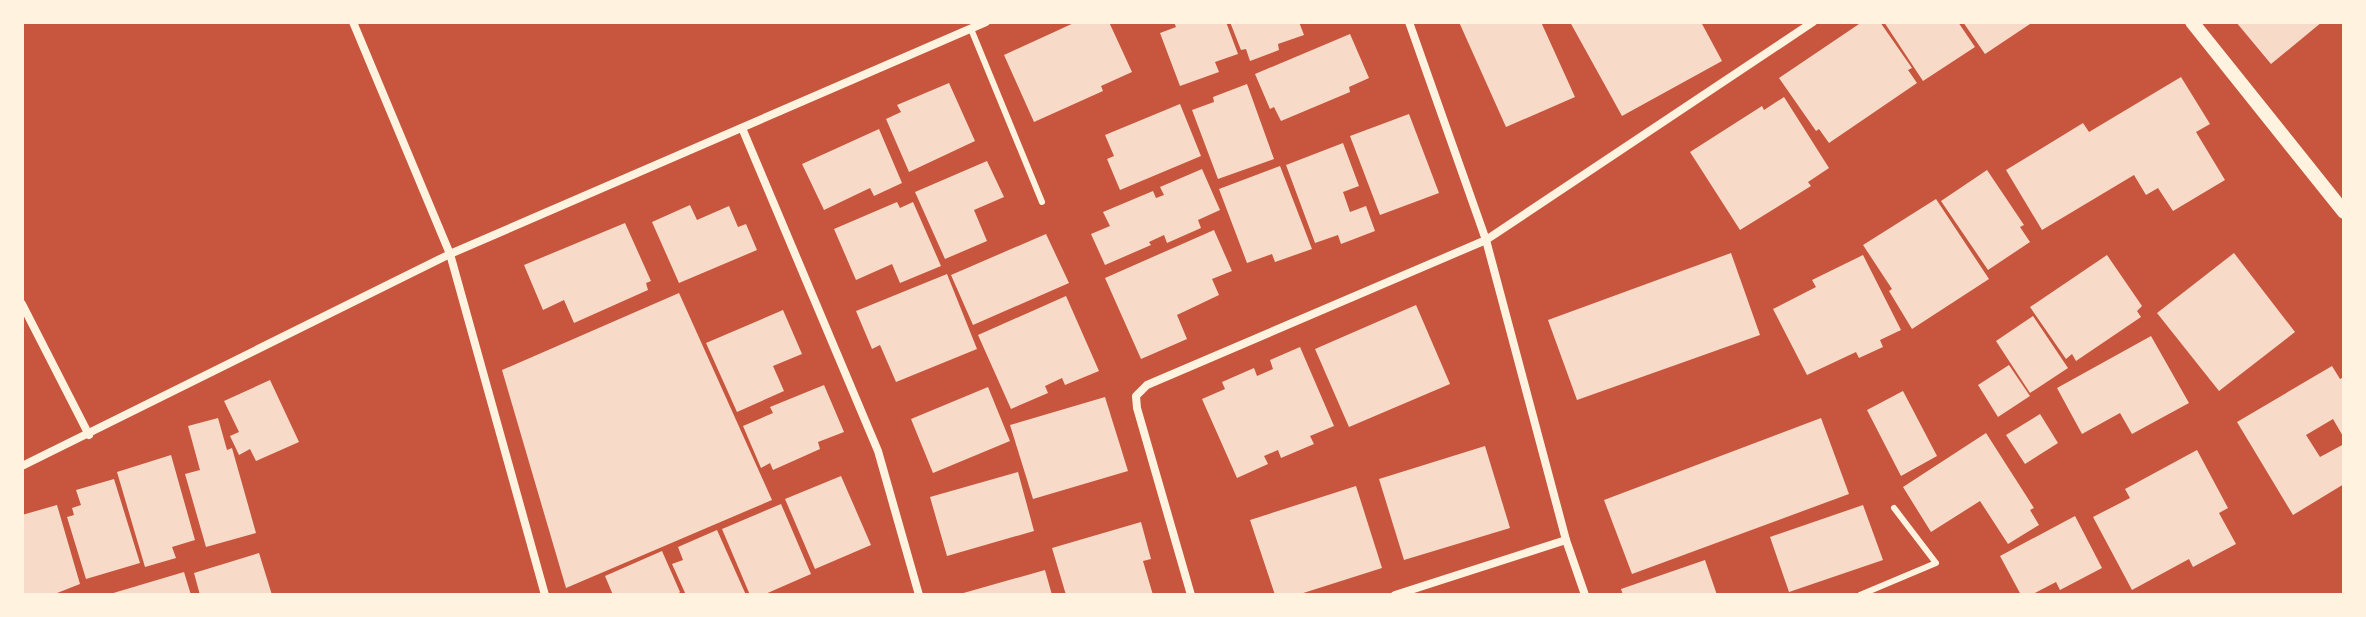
<svg xmlns="http://www.w3.org/2000/svg" width="2366" height="617" viewBox="0 0 2366 617" font-family="'DM Sans',sans-serif">
	<rect width="100%" height="100%" fill="#c8553d"/>
	<!-- building -->
	<g fill="#f7dbc8">
		<path d="M1076,22H1109L1132,72L1101,86L1103,91L1034,122L1004,55Z"/>
		<path d="M1174,22H1226L1238,54L1215,62L1219,72L1180,86L1160,33L1176,27Z"/>
		<path d="M1230,22H1299L1304,35L1278,44L1279,50L1250,61L1246,49L1241,50Z"/>
		<path d="M1459,22H1541L1575,97L1506,127Z"/>
		<path d="M1570,22H1701L1722,61L1622,116Z"/>
		<path d="M1862,22H1880L1912,68L1908,70L1917,83L1829,143L1819,129L1816,131L1779,78Z"/>
		<path d="M1884,22H1958L1975,47L1923,81Z"/>
		<path d="M1963,22H2033L1985,54Z"/>
		<path d="M2236,22H2322L2271,64Z"/>
		<path d="M1350,34L1369,78L1349,87L1350,92L1281,121L1274,107L1270,109L1255,74Z"/>
		<path d="M2181,77L2210,124L2196,132L2225,180L2173,211L2158,188L2146,195L2134,175L2042,230L2006,170L2083,123L2089,132Z"/>
		<path d="M949,83L975,141L909,172L886,119L901,112L897,105Z"/>
		<path d="M1247,84L1274,159L1218,179L1192,110L1214,102L1213,97Z"/>
		<path d="M1784,97L1829,168L1808,182L1811,186L1740,230L1690,152L1762,106L1764,110Z"/>
		<path d="M1180,104L1201,156L1120,190L1107,159L1114,156L1105,135Z"/>
		<path d="M1409,114L1439,193L1380,215L1350,136Z"/>
		<path d="M879,129L902,183L874,196L870,188L824,210L802,164Z"/>
		<path d="M1343,143L1359,186L1343,192L1350,212L1366,206L1375,231L1341,244L1338,235L1315,243L1286,165Z"/>
		<path d="M987,161L1004,197L974,210L987,241L945,259L915,192Z"/>
		<path d="M1280,166L1312,249L1275,262L1272,254L1247,263L1219,189Z"/>
		<path d="M1202,169L1220,210L1198,220L1201,228L1167,243L1164,235L1149,242L1151,245L1105,265L1091,234L1110,226L1103,212L1153,191L1156,198L1164,195L1160,187Z"/>
		<path d="M1987,170L2024,225L2020,227L2030,242L1988,270L1941,201Z"/>
		<path d="M1936,199L1989,279L1912,329L1889,291L1892,289L1863,245Z"/>
		<path d="M897,202L900,208L913,202L941,266L900,283L892,264L856,280L834,229Z"/>
		<path d="M690,205L697,220L729,206L738,227L746,224L757,250L679,283L652,222Z"/>
		<path d="M625,223L651,281L646,283L648,290L574,323L564,300L543,310L524,265Z"/>
		<path d="M1214,230L1232,271L1212,279L1219,295L1177,315L1187,339L1141,359L1105,278Z"/>
		<path d="M1046,234L1069,283L973,325L951,275Z"/>
		<path d="M1731,253L1760,335L1577,400L1548,320Z"/>
		<path d="M2234,253L2295,332L2219,391L2157,313Z"/>
		<path d="M1863,255L1901,330L1880,340L1883,347L1859,358L1856,352L1807,375L1773,309L1816,287L1812,280Z"/>
		<path d="M2107,255L2142,306L2137,311L2141,317L2076,361L2072,354L2066,359L2030,307Z"/>
		<path d="M947,274L977,349L896,382L880,345L872,349L856,311Z"/>
		<path d="M679,293L772,500L566,588L502,370Z"/>
		<path d="M1066,296L1099,371L1065,385L1062,378L1045,386L1048,393L1011,409L978,335Z"/>
		<path d="M1416,305L1450,384L1349,427L1315,349Z"/>
		<path d="M783,310L802,354L773,366L784,391L737,412L706,343Z"/>
		<path d="M2033,316L2068,368L2030,393L1996,341Z"/>
		<path d="M2151,336L2189,403L2132,434L2120,413L2082,434L2057,388Z"/>
		<path d="M1300,347L1334,426L1310,436L1314,444L1281,458L1278,450L1264,456L1268,464L1237,478L1202,399L1225,389L1222,382L1254,368L1257,376L1273,369L1270,360Z"/>
		<path d="M2009,365L2030,396L1998,417L1978,385Z"/>
		<path d="M2332,366L2340,379L2344,377V438L2333,419L2306,435L2320,457L2344,444V484L2293,515L2237,422Z"/>
		<path d="M270,380L299,442L256,461L250,449L239,455L230,436L239,432L224,401Z"/>
		<path d="M824,385L844,432L818,442L820,449L773,470L770,463L761,468L743,426L773,413L770,407Z"/>
		<path d="M988,387L1010,441L933,473L911,419Z"/>
		<path d="M1903,391L1937,456L1901,476L1867,410Z"/>
		<path d="M1105,397L1128,471L1033,499L1010,425Z"/>
		<path d="M2040,414L2058,443L2025,464L2006,435Z"/>
		<path d="M218,418L227,450L232,448L256,533L206,547L185,474L200,470L188,426Z"/>
		<path d="M1821,418L1849,494L1632,574L1604,500Z"/>
		<path d="M1986,433L2034,508L2030,510L2039,525L2008,544L1980,501L1931,532L1903,487Z"/>
		<path d="M1485,446L1510,528L1404,560L1379,479Z"/>
		<path d="M2197,450L2228,508L2219,513L2236,544L2193,567L2189,559L2132,590L2093,517L2130,498L2125,489Z"/>
		<path d="M171,455L195,540L172,547L176,558L145,567L117,472Z"/>
		<path d="M1018,472L1034,531L947,556L930,497Z"/>
		<path d="M841,476L871,545L815,569L785,499Z"/>
		<path d="M114,479L140,563L86,579L67,517L74,515L72,508L81,505L76,490Z"/>
		<path d="M1356,486L1382,568L1297,595H1275L1250,520Z"/>
		<path d="M781,504L811,574L763,595H750L722,529Z"/>
		<path d="M57,505L80,584L52,595H22V515Z"/>
		<path d="M1863,505L1883,560L1789,592L1770,537Z"/>
		<path d="M2075,516L2102,568L2060,590L2056,582L2031,595H2021L2000,556Z"/>
		<path d="M1141,522L1151,559L1143,561L1153,595H1066L1052,548Z"/>
		<path d="M717,530L746,595H686L672,564L683,560L678,547Z"/>
		<path d="M662,551L680,592L677,595H613L605,576Z"/>
		<path d="M259,553L272,595H200L194,573Z"/>
		<path d="M1705,560L1717,595H1623L1621,589Z"/>
		<path d="M1045,570L1052,595H960V594Z"/>
		<path d="M184,572L191,595H110V594Z"/>
	</g>
	<g fill="none" stroke-linecap="round" stroke-linejoin="round">
		<!-- service -->
		<g stroke="#fff3e0" stroke-width="6">
			<path d="M971,29L1042,202"/>
			<path d="M1860,595L1936,563L1894,508"/>
		</g>
		<!-- minor -->
		<g stroke="#fff3e0" stroke-width="8">
			<path d="M353,22L450,254L545,595"/>
			<path d="M1409,22L1486,240L1566,540L1585,595"/>
			<path d="M742,128L878,451L919,595"/>
			<path d="M22,304L89,435"/>
			<path d="M22,466L450,254L986,22"/>
			<path d="M1191,595L1137,408L1136,396L1147,385L1486,240L1813,22"/>
			<path d="M1395,595L1566,540"/>
		</g>
		<!-- tertiary -->
		<path stroke="#fff3e0" stroke-width="14" d="M2192,22L2344,212"/>
	</g>
	<!-- border -->
	<rect width="2366" height="617" fill="none" stroke="#fff3e0" stroke-width="48"/>
</svg>
